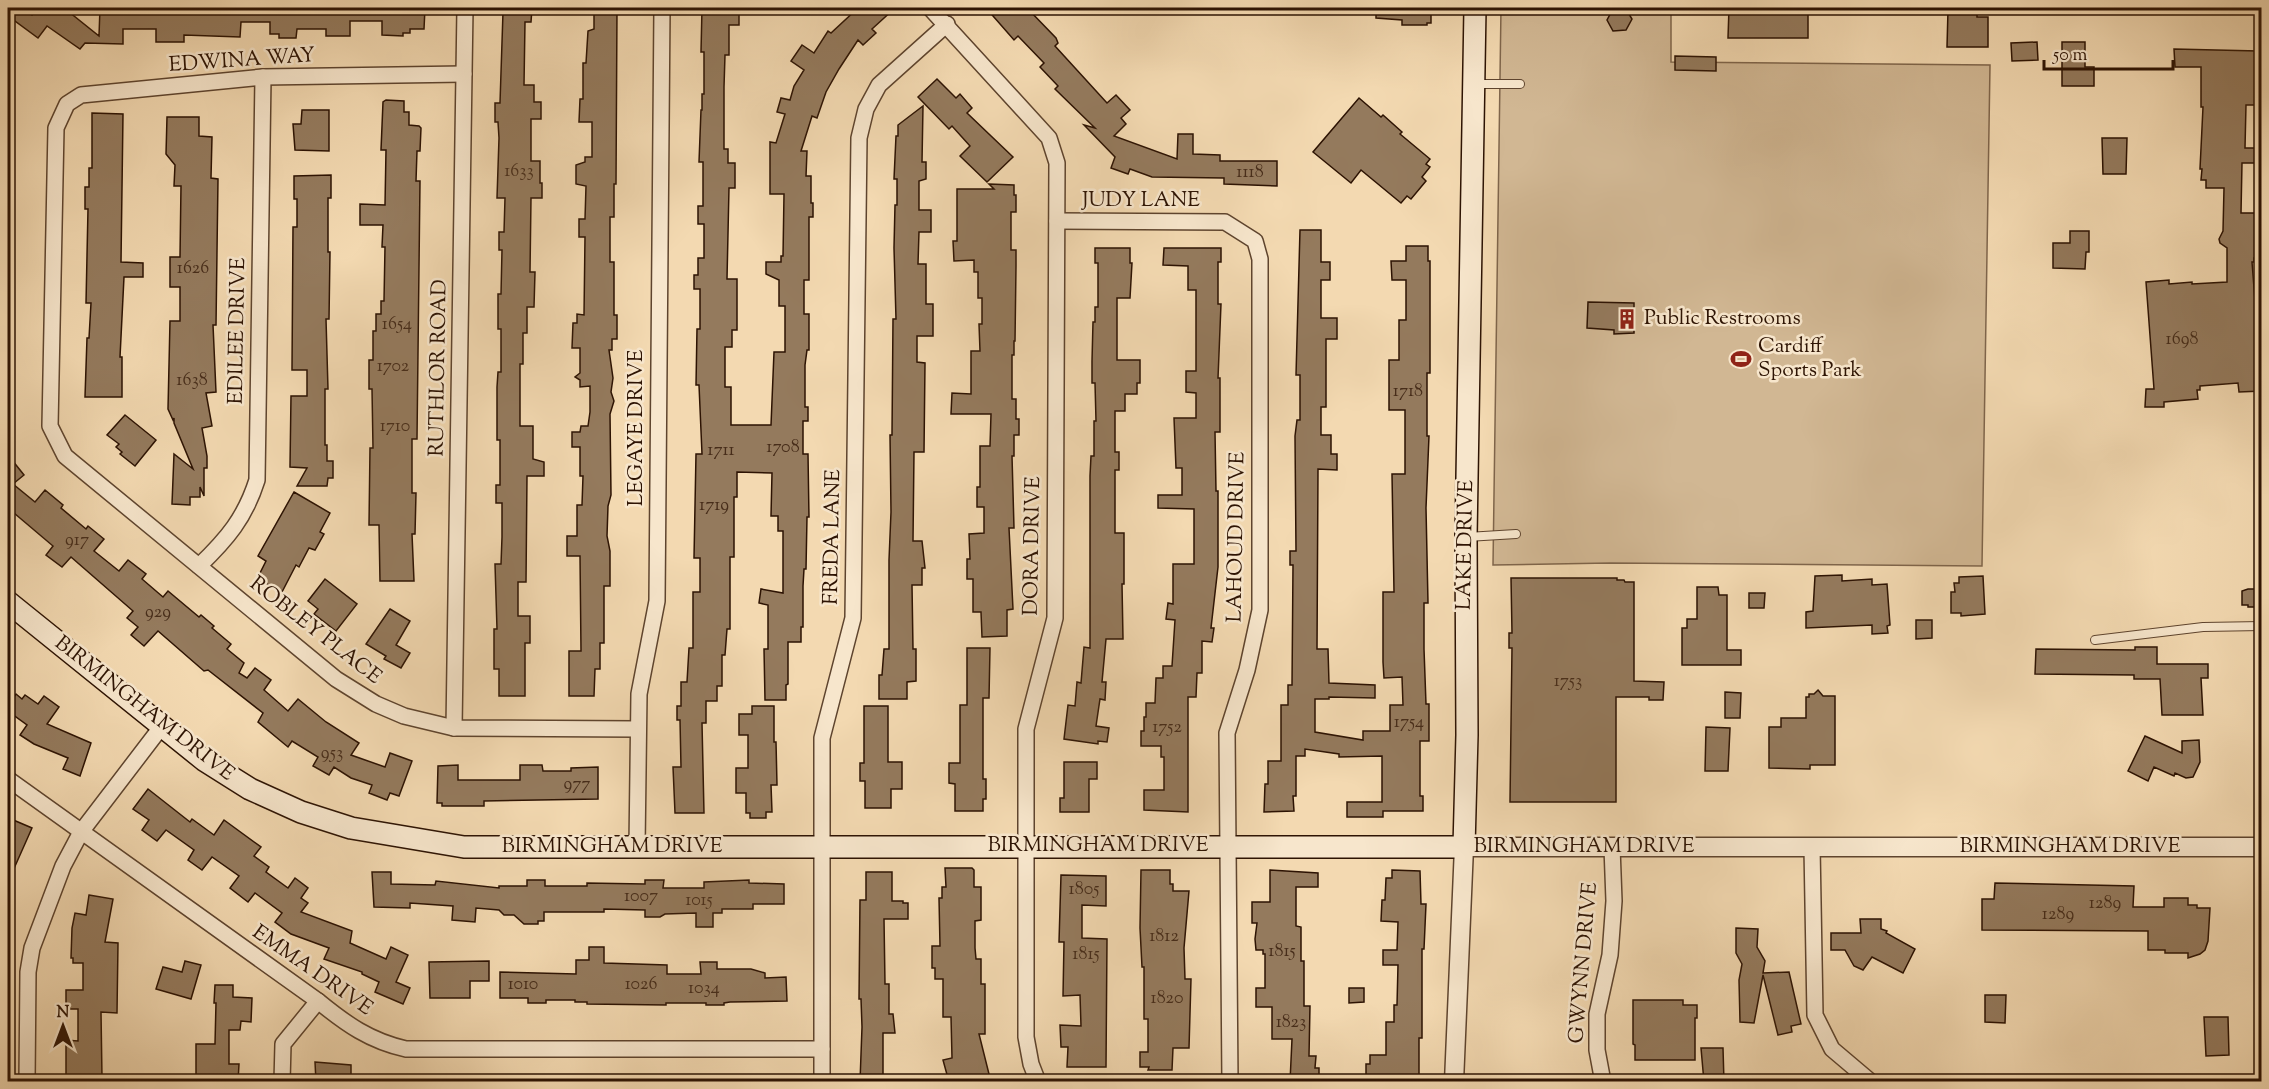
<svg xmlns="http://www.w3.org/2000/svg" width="2269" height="1089" viewBox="0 0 2269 1089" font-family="'Sorts Mill Goudy',serif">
	<rect width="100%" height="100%" fill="#f3d9b1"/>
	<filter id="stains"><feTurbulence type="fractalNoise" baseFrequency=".00333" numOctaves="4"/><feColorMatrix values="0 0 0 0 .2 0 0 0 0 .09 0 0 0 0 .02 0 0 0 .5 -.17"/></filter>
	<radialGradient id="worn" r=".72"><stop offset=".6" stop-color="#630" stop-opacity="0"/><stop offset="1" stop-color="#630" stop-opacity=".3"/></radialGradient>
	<!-- green -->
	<path fill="#d1b793" stroke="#7f654b" stroke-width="1.5" d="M1501,8H1671V62L1990,65L1982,566L1610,563L1493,565Z"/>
	<!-- building -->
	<g fill="#947a5d" stroke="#2d1303" stroke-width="1.5">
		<path d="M19,8L32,15L38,8H64L99,36L100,8H425L424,29H410V33H403V36L382,35V21H350V36H326V29H297L296,38H279V34H270V22H241L240,37L184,35V42H156V29H123V44L85,43L80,49L47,26L38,38L11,18Z"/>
		<path d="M506,8H532L531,22H525L524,85H534V102H541V119H531V161H540V183H542V198H531L530,272H535L534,307H527V333H523V364H520V426H533V459L544,462V476H527L526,582H518V616H530V643H525V696H499V669H494V629H497L495,564H501L502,537V503H496V485H500V440H497V387L498,372H501V329H498V294H501L502,250H499V232H504L505,198H497L499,138L498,122H495V103H500L503,12H505Z"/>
		<path d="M594,8H617L616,184H614V217H610V262H614V315H617V339H612V350H609L613,378L611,392L614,401L610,414L611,495L608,506L607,536L610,551V586H604V643H600V669H595L594,696H569V651H581L580,556H567V536H577V505H582L583,476H580V447H572V432H580L581,426H588L590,412V386L580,387V380L575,377L580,373V348H572L573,323H577V314L584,315L585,237H579V219H585L586,186L576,184V165L585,162V157H592V122H579L580,99H583V63H586L588,31L594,29Z"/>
		<path d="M702,8H739V25H729V55H725L724,87V149H728V163H735V188H729L727,279H737V330H732V347H725V387H731V425H771L774,352H785V306H779V280L766,274V262H781V256H783L784,194H770V142L776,143L785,114L777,112L781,98L790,100L794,86L804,70L791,61L802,45L814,53L828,31L831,33L858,8H895L872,29L876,33L863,45L858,40L839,69L826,92L817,118L812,116L801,151H807L806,176H811V203H813V217H809V280H804V314H809V350H807L805,365V407H808V421H803V454H808L809,517H807L806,569H804L803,586V627H801V642H788V684L786,685V700H765L764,649H768V605L759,603L761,589L783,593V531H778V516H771L772,473L737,472V497H734V557H730V629H727L725,655H722V686H717V701H706V723H702L704,813H675L673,767H681L680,720H677V706H681V682H687L689,648H693V592H700V558H694L696,454H702L699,385H696L697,329H700V289H694V275H698V258H704V224H698V206H703V162H699L701,110H702V94H704V52H701Z"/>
		<path d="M986,8H1027L1056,38L1058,43L1055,46L1107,103L1116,95L1130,110L1121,118L1126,124L1114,136L1177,159L1178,134H1193V154L1220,155V161H1277V186L1224,184V178L1152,177L1130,169L1128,174L1111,168L1115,157L1084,125L1095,128L1055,89L1058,86L1040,67L1044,63L1018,36L1014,40Z"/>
		<path d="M1376,8H1431V23H1427V25H1402V20L1376,18Z"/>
		<path d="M1729,8H1808V38H1728Z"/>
		<path d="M1613,9H1626L1632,19L1626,30L1613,31L1607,20Z"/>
		<path d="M1948,10H1966V13H1977V17H1988V47H1947Z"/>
		<path d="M2037,42L2038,60L2012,61L2011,43Z"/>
		<path d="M2062,42H2085V67H2094V86H2062Z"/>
		<path d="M2174,49L2258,51L2257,80L2262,81V105H2246L2245,148H2262L2261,163H2242L2241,213H2259L2262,258H2254V262H2252L2262,391L2239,392L2238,383L2200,386V390H2197L2198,399L2164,402V407H2145L2146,389H2154L2146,282L2169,280V284L2192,282V284L2227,282V248L2220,243L2219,239L2223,231L2224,188H2206V180H2201L2202,169H2200L2203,107H2201V67H2175Z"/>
		<path d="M1675,56L1716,57V71L1675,70Z"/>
		<path d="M937,79L956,98L960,94L972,108L967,113L1013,157L987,182L960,156L970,146L952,126L949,129L918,97Z"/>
		<path d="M1359,98L1381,117L1383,115L1402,132L1400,134L1430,159L1426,164L1430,167L1422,177L1426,181L1411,199L1407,196L1401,203L1361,170L1351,183L1313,152Z"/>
		<path d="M386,100L404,101V112H409V125L419,126L421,128L420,151H417L416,181H420L417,439H412V493H416L415,534H412L414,581H380L379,525H369L370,448H373L372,389H369V360H373V331H376V314H381V301H384L385,247H382L383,225H360V204L385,205L386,150H381L383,102Z"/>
		<path d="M923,106L922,162H926V179L919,181V210H931V232H919L918,264H926V304H933V336H917V362L925,363L924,452H914L913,541H922L925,568H922V585H912L913,649H916V681L907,682V699H879V675H882L884,649H889V560L891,512L890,435H892L893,319H896L894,248L895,205H897V179H894L896,136H898V125Z"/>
		<path d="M302,110H329V151L295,150L293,124H301Z"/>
		<path d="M92,113L123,114L121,262L143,263V277H124L120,357H122V397H85L87,338H89L91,303H86L88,209H85V187H89V168H92Z"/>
		<path d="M167,117H199V136L212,137L211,178L218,179L216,325H213L216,392L206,393L212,426L202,428L207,456V468H204V496L200,487V497H190V505L172,504L174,454L193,469L174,423V418L173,420L168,409L170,321H180V287H170V257H180L181,186H174L175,165L166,154Z"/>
		<path d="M2102,138H2127L2126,174H2103Z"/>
		<path d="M331,175V198H328V252H330L329,319H326L328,389H325V445H327V461H333V478H328L327,486H297L307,468L290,467L291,396H307V370H292L293,227H297V199H294V176Z"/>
		<path d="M989,184L1014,185V195H1016V212H1011V250H1016V266L1015,341H1014V355H1012V399H1016V419H1019V435H1014V456H1012L1014,528H1009L1013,609L1007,610V636L982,637L981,612H973V579H967V559H970L969,534L984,533V507H977V487H980V446H990L991,414H951L952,393L971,394V351H980L979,324H982V298H978V272H974V260L954,261L953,241H957V189H994Z"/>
		<path d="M1300,230H1321V262H1330V280H1321V318H1337V339H1326V407H1321V435H1331V454H1337V470L1318,469L1317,649H1328L1329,683L1375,685V698L1329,697V699H1315V732L1363,740V731H1390V705H1403L1402,677L1384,678L1383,662V592H1394L1392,474H1405V410H1389V360H1399V320H1406V280H1392L1391,261H1406V246H1428V261H1430V373H1427V436H1429L1426,508L1428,603H1424V649L1426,704H1429V741H1420V796H1423V811H1383V817H1347V802H1382V756L1339,757V754L1305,749V756H1296V796H1293L1294,811L1264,812L1265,784H1268V761H1281V705H1288V685H1292L1293,565H1290V551H1296L1295,436L1297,420H1300V375H1296Z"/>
		<path d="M2070,231H2089V252H2086L2085,269L2053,268V243H2070Z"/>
		<path d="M1095,248H1130V263H1132L1130,298H1117V360H1140V383H1137V394H1125V411H1115V452H1119V470H1115V533H1124V584H1122L1123,639H1106L1102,682H1106L1105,700L1100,699L1096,726L1109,728L1107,742L1098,741V744L1064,739L1068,705L1075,706L1077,682L1081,683L1084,647L1090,648V476L1091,456H1094V421H1096L1095,383H1092V361L1093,322H1095V307H1098V263H1095Z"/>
		<path d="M1164,248H1221V262H1218V304H1221L1218,378H1220V432H1215L1216,491H1218V567L1211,628H1214L1212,642L1202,641V673H1197L1196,697H1188V812L1144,810V790H1164V757H1161V746H1141V731H1144V717H1146V703H1155L1156,678H1163V666H1172L1175,620L1166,619L1168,603L1173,604V564H1194V509L1158,508V495H1182V468H1176L1174,418H1196V393L1186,392V371H1196V290H1188V266L1163,265Z"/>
		<path d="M1588,302L1634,303V333L1614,334V330L1587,328Z"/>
		<path d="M125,415L156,440L135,466L120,454L122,452L116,447L119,444L107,435Z"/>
		<path d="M8,455L24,475L13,484L35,502L45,490L63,505L61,508L86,529L88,526L104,539L94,551L119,571L128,560L146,574L142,579L163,597L168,591L199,617L201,615L214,626L212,628L231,644L227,649L244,663L239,673L247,678L255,668L271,680L264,690L288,711L298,699L326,722L359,743L351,755L385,767L390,753L412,761L399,796L390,793L387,800L369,793L372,785L351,778L334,767L329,775L313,766L318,757L292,741L288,747L258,722L263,713L208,670L204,671L158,631L144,646L131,635L138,627L127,618L133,611L71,557L62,567L46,555L53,546L8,508Z"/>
		<path d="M294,492L330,513L320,532L324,534L315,550L309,548L299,567L296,565L282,592L257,579L266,561L258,556Z"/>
		<path d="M1842,575V581L1872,579V585L1887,584L1890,625L1887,626L1888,633L1872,634V625L1806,628V612L1813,611L1815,576Z"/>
		<path d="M1983,576L1985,614L1961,616V613H1951V592H1955L1954,583H1959V577Z"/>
		<path d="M1511,578H1617V580H1624L1625,582H1634V681L1664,682L1663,700H1649V697H1616V802H1510L1512,648H1509V633H1512Z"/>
		<path d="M325,579L357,604L336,631L314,614L318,609L308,601Z"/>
		<path d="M1697,587H1718L1719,595H1727V650H1741V665H1682V628H1687V619H1697Z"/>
		<path d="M2248,589H2262V607H2248V605H2242V591Z"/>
		<path d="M1749,593H1765L1764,608H1749Z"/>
		<path d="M390,609L410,621L396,645L410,653L401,668L384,659L386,656L366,644Z"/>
		<path d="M1916,620H1932V638L1916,639Z"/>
		<path d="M2135,647H2157V664H2208V678H2201L2203,715H2162L2160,679H2134V675L2035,674L2036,649L2135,650Z"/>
		<path d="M967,648H990L989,698H983V779H986V799H983V811H955V784L949,783V763H960V705H967Z"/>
		<path d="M1818,690L1823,696H1835V765H1810V769L1769,768V727H1781V718H1806V697H1809V694H1814Z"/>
		<path d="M1725,692L1741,693L1740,718H1725Z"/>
		<path d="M16,694L22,699L25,695L38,704L44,696L59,707L47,724L91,743L80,776L63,769L68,758L34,744L20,735L27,725L12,714L14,710L8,706Z"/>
		<path d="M752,706H774V742H776L777,785H771L772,812H766V818H750V813H746V793H736V768H748V735H739V714H752Z"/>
		<path d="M864,706H888V762H902V789H891V808H865V781H860V763H864Z"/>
		<path d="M1706,727L1730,728L1728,771H1705Z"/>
		<path d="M2145,736L2182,753V741L2199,740L2200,762L2193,777L2186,778L2175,773L2174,776L2154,767L2148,781L2128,771Z"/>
		<path d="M1064,762H1097V779H1089V812H1060V798H1064Z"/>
		<path d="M458,765V780H520V765H542L543,771H571V768L598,767V799L484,801V806H442V803H437L438,766Z"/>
		<path d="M148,789L190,822L192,819L214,835L224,820L261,847L254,856L269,867L266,872L288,888L295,878L308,888L301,898L308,903L301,912L352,931L350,943L386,959L391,947L408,955L396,982L410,988L403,1004L375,992L379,982L362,974V972L324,959L329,948L291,934L275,922L282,913L255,893L248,902L230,888L239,876L212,857L202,870L188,860L194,850L166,830L157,841L142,830L149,820L133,809Z"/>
		<path d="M11,819L32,828L8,882V827Z"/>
		<path d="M945,868H972L974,870V887H981V920L975,921V948L976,959H981V984H985V1034H979L991,1082H949L943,1060L952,1058L951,1017H943V979H935V968H932V946H940L939,898H942V887H946Z"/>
		<path d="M1141,870H1170V884H1173V891H1189L1184,948L1185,979H1191L1189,1048H1173L1172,1070H1148L1149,1067H1140V1052H1148V1019H1144V967H1142L1140,928Z"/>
		<path d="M1270,870L1318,873V887H1296V926L1301,927V961H1304V1006H1310L1309,1056H1316L1315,1068H1319V1082H1290L1292,1039H1272V1007H1256V988H1265V954H1263V950H1256L1255,939L1257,923H1252V902H1270Z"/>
		<path d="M1392,870L1420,871L1421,904H1426L1424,949H1422V1038H1419V1076L1394,1075V1082H1366V1064H1370V1055H1386V1022H1394V1005H1397L1398,965H1383V950H1397L1398,922L1381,921L1382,900H1385L1386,878H1392Z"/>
		<path d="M372,872H391V884L435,885L436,881L499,888V886H527V880H545V886H587V883L645,884V880H664L663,888H704V882L749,880V883L784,884V904H753V909H722V913H713V927H696V913L665,914L660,917H645V910L604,909V912H544V921H538V924H524L514,915H504L499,910L476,908L475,922L452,920L453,906L410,903V908L374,907Z"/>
		<path d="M866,872H892V901H903V903H908V919H884L885,984H889V1014H893L895,1033H883V1082H860L862,1027L861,999H859L860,900H866Z"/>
		<path d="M1061,875L1106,876V906L1082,905V938L1107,939L1106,1067H1067L1068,1047H1061L1060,1025L1081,1026L1080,995L1063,996L1064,942H1059Z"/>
		<path d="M1995,883L2134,886L2133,907H2164V898H2188V905H2197V908H2210L2208,941L2205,950L2200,954L2188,958V953H2165V950H2148V931L1982,930V899H1994Z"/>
		<path d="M89,895L113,899L105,942L118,943L117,1013L101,1012L102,1078L84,1077V1080H66V1040L78,1041V1009H66V990H83V963H73V958H71L72,928L75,913L86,915Z"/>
		<path d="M1860,919H1881V929L1887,931L1886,933L1915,949L1903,973L1872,957L1863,970L1854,966L1845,950H1831V933H1861Z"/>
		<path d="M1736,928L1758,929L1757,947L1765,961L1763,973L1789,972L1801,1024L1791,1026L1792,1032L1778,1035L1763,975L1754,1023L1740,1022L1739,980L1742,964L1736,953Z"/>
		<path d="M589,947H604V963L667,965V974H701L700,962H717V969H751L765,973V978L786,977L787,1001L730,1002L724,1003V1005H706V1003H666V1005L587,1004V1002H575V1000H546V1003H528V998H500V972L576,974V960H589Z"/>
		<path d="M185,961L201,965L191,999L156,989L163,967L182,972Z"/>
		<path d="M489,961V981H470V998H430L429,962Z"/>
		<path d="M215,985H233V997L252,998L251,1022L241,1021L240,1030H229V1064H239L238,1082H196V1044H215L216,1003H214Z"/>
		<path d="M1349,988H1364V1002L1349,1003Z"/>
		<path d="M1985,995H2006L2005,1023L1985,1022Z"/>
		<path d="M1633,1000H1683V1005H1697V1018H1695V1060H1635V1045L1633,1044Z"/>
		<path d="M2204,1017H2228L2229,1055L2206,1056Z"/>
		<path d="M1701,1048H1723L1724,1082H1704Z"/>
		<path d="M315,1062L351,1065V1082H316Z"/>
	</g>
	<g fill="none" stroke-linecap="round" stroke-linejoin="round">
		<!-- service casing -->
		<g stroke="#5e442e" stroke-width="10">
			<g id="service">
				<path d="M1476,84H1520"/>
				<path d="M1467,537L1516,534"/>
				<path d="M2095,640L2203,627L2262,626"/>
			</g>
		</g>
		<!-- minor casing -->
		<g stroke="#5e442e" stroke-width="18">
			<g id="minor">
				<path d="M930,8L1049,138L1057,163L1055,618L1026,729V1037L1031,1064L1038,1082"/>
				<path d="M464,74L263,77L81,95L67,104L56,128L50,426L65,456L336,679L376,704L404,716L454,728L637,729"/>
				<path d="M1057,221L1225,222L1255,241L1260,259V610L1247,670L1227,733L1230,1082"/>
				<path d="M199,566C227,539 245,518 257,480L263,77"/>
				<path d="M454,728L465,8"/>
				<path d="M8,779L318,1001C346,1024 370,1041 406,1049H822"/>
				<path d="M637,847L639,694L657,601L662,8"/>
				<path d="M1812,847L1815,1015L1832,1049L1871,1082"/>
				<path d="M27,1082L28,972L32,948L63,866L81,832L162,726"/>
				<path d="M282,1082L283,1044L318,1001"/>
				<path d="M822,1082V738L853,618L859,138L866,109L879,85L947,24"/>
				<path d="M1603,1082L1597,1050V1014L1610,955L1614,901L1612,847"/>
			</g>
		</g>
		<!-- tertiary casing -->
		<g stroke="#5e442e" stroke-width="21">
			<path id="tertiary" d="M1454,1082L1464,847H2262"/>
		</g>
		<!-- secondary casing -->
		<g stroke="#2d1303" stroke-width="24">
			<path id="secondary" d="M8,602L204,760L250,789L301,812L351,828L464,847H1464L1467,735L1466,537L1475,8"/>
		</g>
		<!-- service -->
		<use href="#service" stroke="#f7e6cc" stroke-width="8"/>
		<!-- minor -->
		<use href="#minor" stroke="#f7e6cc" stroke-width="15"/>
		<!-- tertiary -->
		<use href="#tertiary" stroke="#f7e6cc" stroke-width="18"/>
		<!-- secondary -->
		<use href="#secondary" stroke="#f7e6cc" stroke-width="21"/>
	</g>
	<!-- icons -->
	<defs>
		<g id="building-bare" transform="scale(1.62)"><path d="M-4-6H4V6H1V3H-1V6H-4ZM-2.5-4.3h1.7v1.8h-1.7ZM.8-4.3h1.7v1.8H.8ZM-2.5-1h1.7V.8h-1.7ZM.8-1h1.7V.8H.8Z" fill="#8f2418" stroke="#f7e6cc" stroke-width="2.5" paint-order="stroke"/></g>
		<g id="stadium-bare" transform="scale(1.62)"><path d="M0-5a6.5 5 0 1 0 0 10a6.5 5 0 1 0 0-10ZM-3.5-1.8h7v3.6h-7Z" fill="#8f2418" stroke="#f7e6cc" stroke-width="2.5" paint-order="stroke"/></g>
	</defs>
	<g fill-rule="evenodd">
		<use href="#building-bare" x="1627" y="319"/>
		<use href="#stadium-bare" x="1741" y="359"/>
	</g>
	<g text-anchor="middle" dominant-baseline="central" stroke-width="5" stroke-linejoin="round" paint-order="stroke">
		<!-- number labels -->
		<g font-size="18" fill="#472d1a">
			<text x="519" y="172">1633</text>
			<text x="1250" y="173">1118</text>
			<text x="193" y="269">1626</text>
			<text x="397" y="325">1654</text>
			<text x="2182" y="340">1698</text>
			<text x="393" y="367">1702</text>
			<text x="192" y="381">1638</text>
			<text x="1408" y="392">1718</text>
			<text x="395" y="427">1710</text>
			<text x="783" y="448">1708</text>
			<text x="721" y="451">1711</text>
			<text x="714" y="506">1719</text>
			<text x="77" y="541">917</text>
			<text x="158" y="613">929</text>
			<text x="1568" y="682">1753</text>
			<text x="1409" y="723">1754</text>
			<text x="1167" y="728">1752</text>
			<text x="332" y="754">953</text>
			<text x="577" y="785">977</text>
			<text x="1084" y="890">1805</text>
			<text x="641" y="897">1007</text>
			<text x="699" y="901">1015</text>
			<text x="2105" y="904">1289</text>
			<text x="2058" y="915">1289</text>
			<text x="1164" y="937">1812</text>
			<text x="1282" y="952">1815</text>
			<text x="1086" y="955">1815</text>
			<text x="523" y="985">1010</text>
			<text x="641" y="985">1026</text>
			<text x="704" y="989">1034</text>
			<text x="1167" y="999">1820</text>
			<text x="1291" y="1023">1823</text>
		</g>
		<!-- street labels -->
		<g font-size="21" fill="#2d1303" stroke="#f7e6cc">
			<text transform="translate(242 61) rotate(-4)">EDWINA WAY</text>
			<text x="1141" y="201">JUDY LANE</text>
			<text transform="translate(238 331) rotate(-89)">EDILEE DRIVE</text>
			<text transform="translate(439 368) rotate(-89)">RUTHLOR ROAD</text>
			<text transform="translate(637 428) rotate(-90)">LEGAYE DRIVE</text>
			<text transform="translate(833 537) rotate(-89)">FREDA LANE</text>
			<text transform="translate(1237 537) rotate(-89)">LAHOUD DRIVE</text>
			<text transform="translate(1466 545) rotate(-89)">LAKE DRIVE</text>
			<text transform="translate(1033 546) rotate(-89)">DORA DRIVE</text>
			<text transform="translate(315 631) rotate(38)">ROBLEY PLACE</text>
			<text transform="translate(144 709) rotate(38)">BIRMINGHAM DRIVE</text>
			<text x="1098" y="846">BIRMINGHAM DRIVE</text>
			<text x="612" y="847">BIRMINGHAM DRIVE</text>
			<text x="1584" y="847">BIRMINGHAM DRIVE</text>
			<text x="2070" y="847">BIRMINGHAM DRIVE</text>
			<text transform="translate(1584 963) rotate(-85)">GWYNN DRIVE</text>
			<text transform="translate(312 971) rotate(35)">EMMA DRIVE</text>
		</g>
		<!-- poi labels -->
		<g font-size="21" fill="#2d1303" stroke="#f7e6cc" text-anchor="start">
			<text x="1644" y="319">Public Restrooms</text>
			<text x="1758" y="347">Cardiff<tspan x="1758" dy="24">Sports Park</tspan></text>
		</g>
	</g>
	<!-- margin -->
	<rect width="2269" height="1089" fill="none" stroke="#f3d9b1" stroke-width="30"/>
	<rect x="9" y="9" width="2251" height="1071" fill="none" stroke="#2d1303" stroke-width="3"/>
	<rect x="15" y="15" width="2239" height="1059" fill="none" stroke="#2d1303" stroke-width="1.5"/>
	<!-- north arrow -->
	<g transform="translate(63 1026)" stroke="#f7e6cc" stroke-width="4.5" paint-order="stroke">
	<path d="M0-4.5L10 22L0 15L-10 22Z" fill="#2d1303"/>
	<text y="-9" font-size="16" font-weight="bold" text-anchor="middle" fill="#2d1303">N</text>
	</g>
	<!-- scale -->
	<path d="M2044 60v9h129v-9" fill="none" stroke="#2d1303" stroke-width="3"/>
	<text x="2053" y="60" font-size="18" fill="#2d1303" stroke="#f7e6cc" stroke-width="4.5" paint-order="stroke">50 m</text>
	<rect width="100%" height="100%" filter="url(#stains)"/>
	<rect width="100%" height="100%" fill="url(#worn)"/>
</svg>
